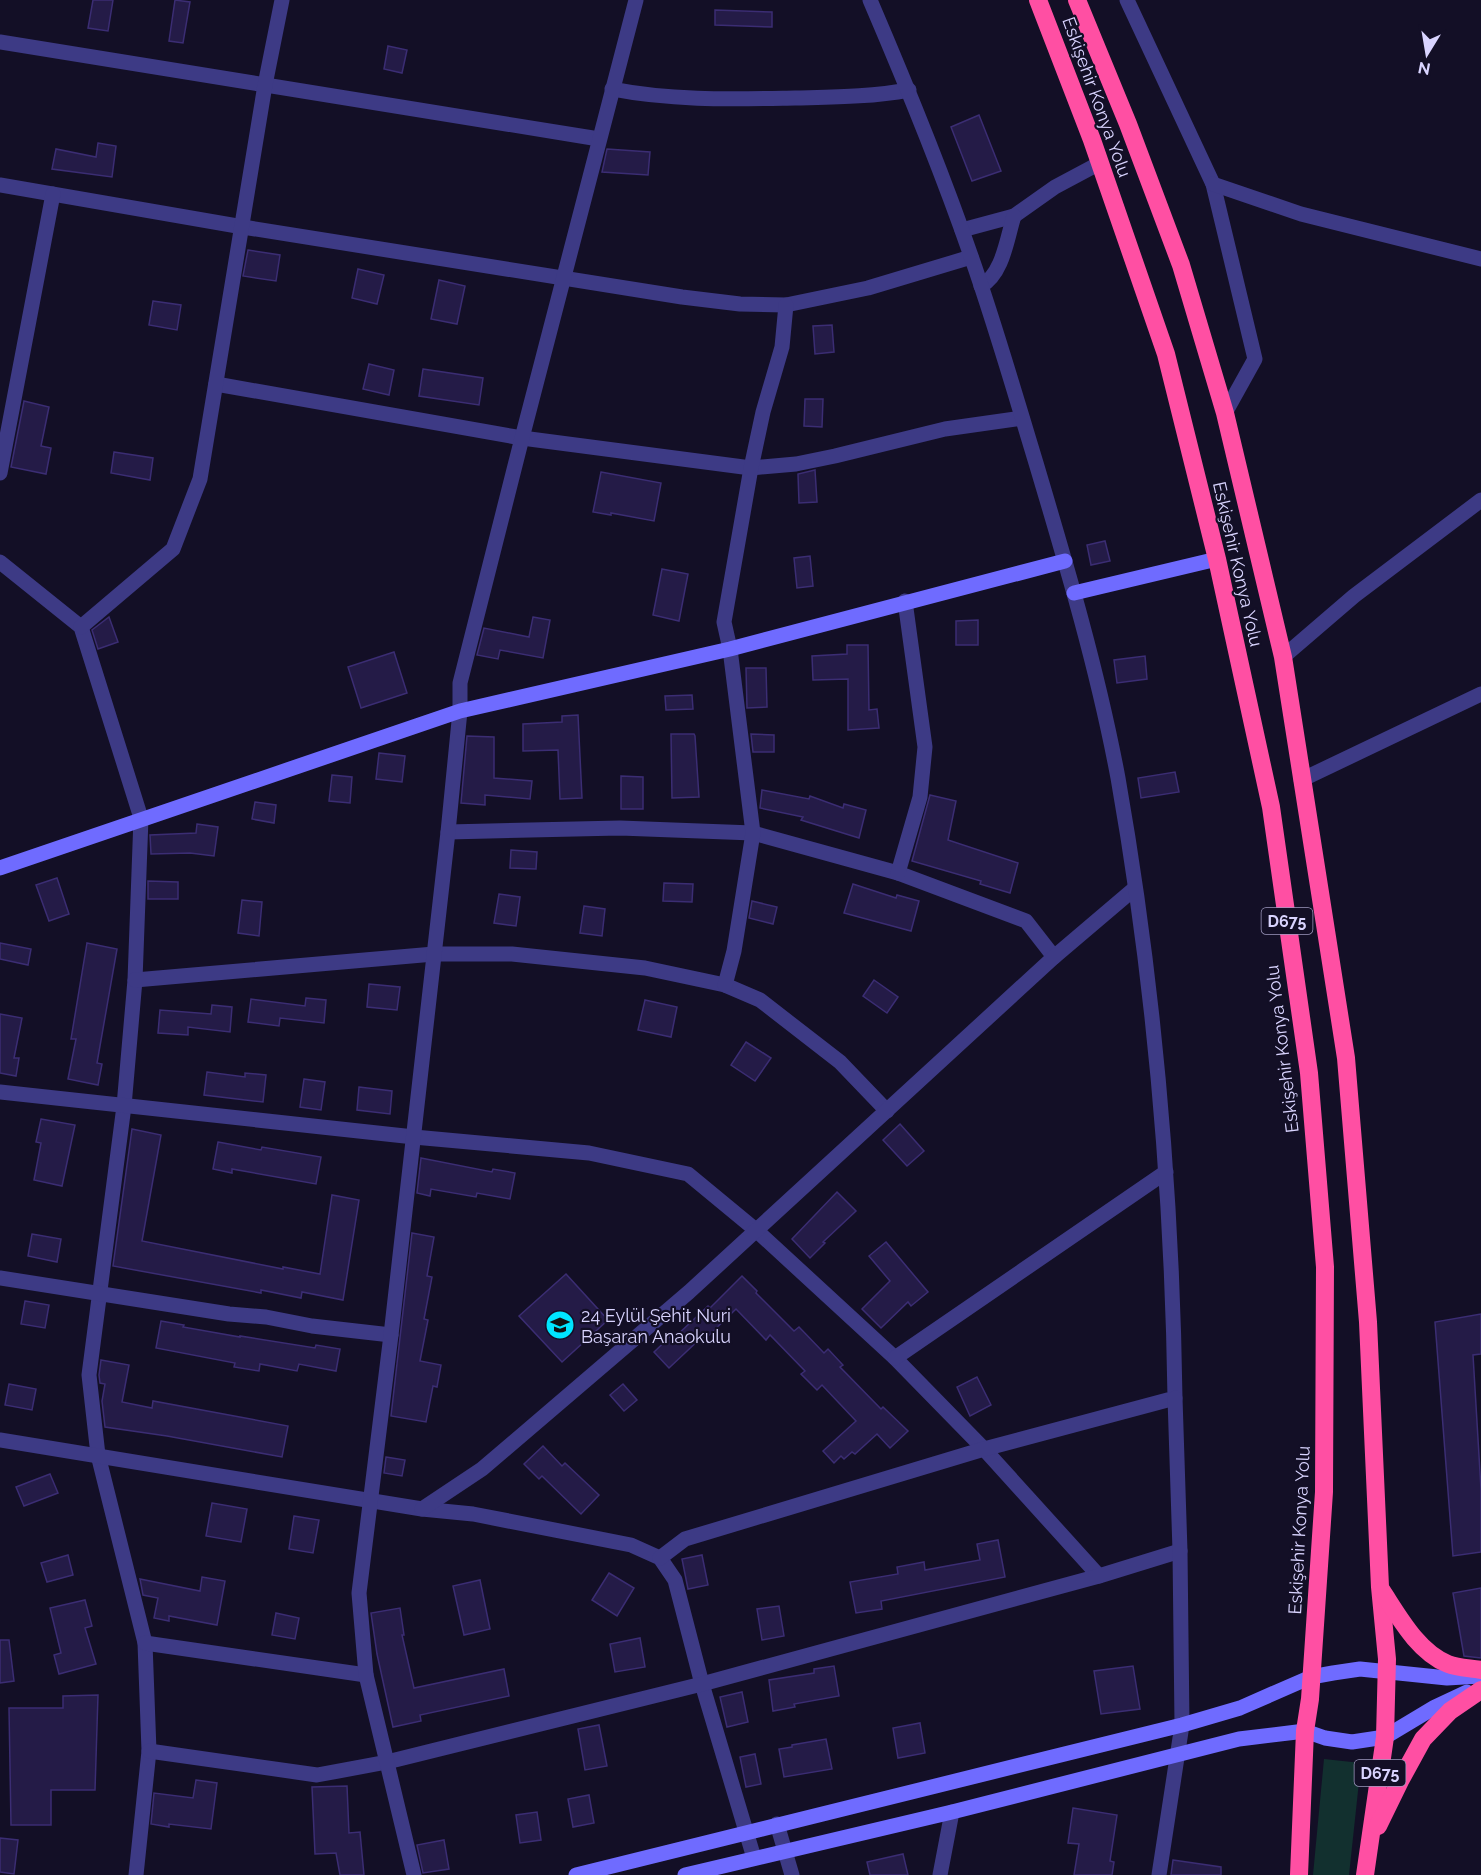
<svg xmlns="http://www.w3.org/2000/svg" width="1481" height="1875" viewBox="0 0 1481 1875" font-family="Raleway,sans-serif">
	<rect width="100%" height="100%" fill="#130f26"/>
	<!-- green -->
	<path fill="#12302f" d="M1324,1759L1361,1763L1349,1875H1313Z"/>
	<!-- building -->
	<g fill="#241b47" stroke="#3b2d73" stroke-width="1.5">
		<path d="M93,0H113L108,31L88,28Z"/>
		<path d="M175,0L190,2L183,43L169,41Z"/>
		<path d="M715,10L772,12V27L715,25Z"/>
		<path d="M388,46L407,50L402,73L384,69Z"/>
		<path d="M979,115L1001,171L972,181L951,127Z"/>
		<path d="M98,143L116,146L112,177L52,169L56,149L96,157Z"/>
		<path d="M607,149L650,152L648,175L602,172Z"/>
		<path d="M248,250L280,255L276,281L243,276Z"/>
		<path d="M358,269L384,275L377,304L352,298Z"/>
		<path d="M439,280L465,286L457,324L431,319Z"/>
		<path d="M153,301L181,305L177,330L149,325Z"/>
		<path d="M832,325L834,352L815,354L813,326Z"/>
		<path d="M369,364L394,370L389,395L363,389Z"/>
		<path d="M423,369L483,378L479,405L419,396Z"/>
		<path d="M805,399H823L822,427L804,426Z"/>
		<path d="M24,401L49,407L41,446L51,448L46,474L11,467Z"/>
		<path d="M114,452L153,458L150,480L111,473Z"/>
		<path d="M815,470L817,502L799,503L798,474Z"/>
		<path d="M601,472L661,483L654,521L611,513V515L593,512Z"/>
		<path d="M1105,541L1110,561L1091,565L1087,545Z"/>
		<path d="M810,556L813,586L797,588L794,558Z"/>
		<path d="M662,569L688,574L679,621L653,615Z"/>
		<path d="M109,617L118,642L98,649L92,630Z"/>
		<path d="M533,617L550,620L543,658L500,650L498,659L477,655L484,628L529,637Z"/>
		<path d="M978,620V645H956V621Z"/>
		<path d="M847,645H868L869,710L877,709L879,728L848,730V679L813,680L812,656L847,654Z"/>
		<path d="M394,652L407,693L361,708L348,667Z"/>
		<path d="M1145,656L1147,679L1117,683L1114,660Z"/>
		<path d="M746,668H766L767,707L747,708Z"/>
		<path d="M692,695L693,709L666,710L665,696Z"/>
		<path d="M578,715L582,798L560,799L558,750L523,751V724L562,722V716Z"/>
		<path d="M671,734H694L695,736L699,797L672,798Z"/>
		<path d="M751,734L774,735V752H753Z"/>
		<path d="M467,736L494,737V778L532,781L530,799L485,795V805L461,803Z"/>
		<path d="M379,753L405,756L402,782L376,779Z"/>
		<path d="M1175,772L1179,792L1141,798L1138,778Z"/>
		<path d="M332,775L352,777L350,803L329,801Z"/>
		<path d="M621,776L643,777V809H621Z"/>
		<path d="M762,790L809,799L810,796L843,808L844,804L866,810L859,838L801,820L803,817L760,808Z"/>
		<path d="M930,795L956,801L948,840L1018,863L1010,893L980,884L981,881L912,861Z"/>
		<path d="M255,802L276,805L274,823L252,819Z"/>
		<path d="M197,824L218,827L214,856L190,853L151,854L150,835L196,833Z"/>
		<path d="M511,850L537,852L536,869L510,868Z"/>
		<path d="M57,878L69,914L49,921L36,885Z"/>
		<path d="M148,881L178,882V899H148Z"/>
		<path d="M664,883L693,884L692,902L663,901Z"/>
		<path d="M853,884L896,898L897,895L919,901L911,931L844,913Z"/>
		<path d="M499,894L520,897L516,926L494,923Z"/>
		<path d="M242,900L262,902L259,936L238,933Z"/>
		<path d="M752,901L777,907L773,924L749,918Z"/>
		<path d="M584,906L605,909L602,936L580,933Z"/>
		<path d="M0,943L31,949L28,965L0,959Z"/>
		<path d="M87,943L117,949L97,1063L102,1064L98,1085L68,1079L76,1039H71Z"/>
		<path d="M874,980L898,997L887,1013L863,996Z"/>
		<path d="M369,984L400,987L397,1010L367,1007Z"/>
		<path d="M306,998L326,1000L324,1023L280,1018L279,1026L248,1022L251,999L305,1006Z"/>
		<path d="M645,1000L677,1007L671,1037L638,1030Z"/>
		<path d="M212,1005L232,1007L230,1032L188,1027V1035L158,1033L160,1010L211,1014Z"/>
		<path d="M0,1014L22,1018L14,1058H19L16,1076L0,1073Z"/>
		<path d="M746,1042L771,1058L755,1081L731,1065Z"/>
		<path d="M207,1072L245,1077V1073L266,1075L263,1102L204,1095Z"/>
		<path d="M304,1079L325,1082L321,1110L300,1107Z"/>
		<path d="M359,1087L392,1091L390,1114L357,1110Z"/>
		<path d="M41,1119L75,1125L62,1186L34,1180L41,1143L36,1142Z"/>
		<path d="M900,1124L924,1151L907,1166L883,1140Z"/>
		<path d="M132,1129L161,1135L142,1241L283,1269V1267L320,1274L332,1195L359,1200L343,1300L302,1292L301,1298L261,1290V1293L113,1266Z"/>
		<path d="M218,1142L261,1150L262,1147L321,1157L316,1184L232,1169V1173L213,1169Z"/>
		<path d="M421,1158L492,1172L493,1169L515,1173L510,1199L477,1193L476,1197L431,1189L430,1196L417,1193Z"/>
		<path d="M837,1192L856,1211L823,1242L825,1243L810,1258L792,1239Z"/>
		<path d="M412,1233L434,1237L427,1276L432,1277L424,1319L428,1320L420,1361L441,1365L437,1387L433,1386L426,1422L391,1416Z"/>
		<path d="M32,1234L61,1239L57,1262L28,1256Z"/>
		<path d="M886,1242L928,1292L911,1306L908,1302L881,1328L862,1309L890,1281L869,1256Z"/>
		<path d="M566,1274L608,1320L562,1362L519,1316Z"/>
		<path d="M742,1276L757,1291L756,1293L794,1331L799,1327L824,1353L828,1349L843,1365L840,1367L881,1409L883,1407L908,1431L890,1448L877,1434L855,1454L852,1452L844,1459L841,1456L834,1463L823,1451L856,1421L822,1385L817,1390L801,1374L805,1371L770,1335L766,1340L736,1309L705,1339L702,1337L669,1368L654,1352L672,1335L675,1337L708,1306L710,1308Z"/>
		<path d="M25,1301L49,1305L45,1328L21,1324Z"/>
		<path d="M1481,1314V1354L1473,1355L1481,1489V1552L1453,1556L1435,1322Z"/>
		<path d="M161,1321L184,1325L183,1327L240,1337V1336L315,1348L316,1345L340,1349L336,1371L299,1364L297,1371L260,1364L259,1371L234,1367L235,1363L156,1348Z"/>
		<path d="M101,1360L129,1365L122,1402L152,1408L153,1401L288,1426L282,1457L167,1436L105,1427L102,1401L105,1384L100,1383L99,1375Z"/>
		<path d="M977,1377L991,1405L970,1416L957,1387Z"/>
		<path d="M9,1384L36,1389L32,1410L5,1405Z"/>
		<path d="M623,1384L637,1400L624,1411L610,1395Z"/>
		<path d="M543,1446L562,1466L565,1463L599,1495L581,1514L542,1476L539,1479L524,1464Z"/>
		<path d="M386,1457L405,1460L402,1476L384,1473Z"/>
		<path d="M50,1474L58,1493L24,1506L16,1487Z"/>
		<path d="M212,1503L247,1509L241,1542L206,1536Z"/>
		<path d="M294,1516L319,1520L313,1553L289,1549Z"/>
		<path d="M998,1540L1005,1577L881,1601L882,1609L856,1613L850,1582L898,1574L897,1567L924,1562L925,1570L980,1560L977,1544Z"/>
		<path d="M68,1555L73,1575L47,1582L41,1563Z"/>
		<path d="M702,1555L708,1585L688,1589L682,1559Z"/>
		<path d="M609,1573L634,1588L617,1616L592,1600Z"/>
		<path d="M202,1577L225,1581L217,1625L169,1616V1621L154,1618L158,1598L143,1595L140,1579L200,1591Z"/>
		<path d="M480,1580L490,1629L464,1635L453,1586Z"/>
		<path d="M1481,1588V1658L1464,1656L1453,1593Z"/>
		<path d="M85,1600L92,1626L85,1628L96,1664L59,1674L54,1655L61,1653L50,1608Z"/>
		<path d="M779,1606L784,1636L762,1640L757,1609Z"/>
		<path d="M400,1608L404,1635H402L414,1688L504,1669L509,1696L420,1715L421,1721L393,1727L377,1654L371,1613Z"/>
		<path d="M276,1613L299,1618L295,1639L272,1635Z"/>
		<path d="M640,1638L645,1667L615,1672L610,1644Z"/>
		<path d="M0,1640H9L14,1681L0,1683Z"/>
		<path d="M834,1666L839,1696L794,1704L795,1707L773,1711L769,1680L814,1673V1669Z"/>
		<path d="M1133,1666L1140,1709L1101,1714L1094,1671Z"/>
		<path d="M742,1692L748,1722L727,1727L720,1697Z"/>
		<path d="M98,1695L95,1790H51V1825H11L9,1708H63V1696Z"/>
		<path d="M920,1723L925,1753L898,1758L893,1728Z"/>
		<path d="M599,1725L607,1766L585,1770L578,1729Z"/>
		<path d="M826,1739L832,1769L784,1777L779,1749L792,1747V1745Z"/>
		<path d="M755,1754L761,1784L746,1787L740,1757Z"/>
		<path d="M196,1780L217,1783L211,1829L169,1824V1827L151,1824L154,1793L193,1798Z"/>
		<path d="M347,1786L349,1833L360,1832L364,1875H340L336,1853L315,1854L312,1787Z"/>
		<path d="M589,1795L594,1823L573,1827L568,1799Z"/>
		<path d="M1073,1808L1117,1815L1110,1861L1114,1862L1112,1875H1074L1079,1844L1068,1843Z"/>
		<path d="M537,1812L541,1840L520,1843L516,1815Z"/>
		<path d="M0,1838L18,1840L14,1874L0,1872Z"/>
		<path d="M444,1840L449,1869L423,1873L417,1845Z"/>
		<path d="M903,1854L908,1875H870L867,1862Z"/>
		<path d="M1173,1860L1221,1867V1875H1171Z"/>
	</g>
	<g fill="none" stroke-linecap="round" stroke-linejoin="round">
		<!-- street -->
		<g stroke="#3d3a85" stroke-width="15">
			<path d="M1127,0L1213,184L1255,359L1225,413"/>
			<path d="M0,42L599,139"/>
			<path d="M612,89C673,101 734,99 795,98C833,97 871,97 909,90"/>
			<path d="M1213,184L1301,214L1481,259"/>
			<path d="M0,185L243,227L682,297L740,304L786,305L868,288L971,257"/>
			<path d="M962,230L1014,216L1055,187L1100,163"/>
			<path d="M981,286C1003,274 1007,238 1014,216"/>
			<path d="M216,384L522,438L751,468L796,464L835,456L945,429L1022,418"/>
			<path d="M0,473L53,194"/>
			<path d="M0,562L81,627L141,818L135,980L124,1106L89,1375L98,1455L145,1643L149,1751L136,1875"/>
			<path d="M81,627L173,549L200,479L265,85L282,0"/>
			<path d="M1283,657L1354,596L1481,500"/>
			<path d="M1301,780L1481,694"/>
			<path d="M448,832L620,828L753,833L898,873L1026,921L1054,957"/>
			<path d="M898,873L920,797L925,747L905,601"/>
			<path d="M135,980L434,954H512L645,968L725,985L760,1000L840,1062L887,1111"/>
			<path d="M725,985L734,951L753,833L730,649L724,622L751,468L763,412L782,347L786,305"/>
			<path d="M0,1092L414,1137L589,1153L688,1174L757,1231L895,1358L984,1449L1099,1576"/>
			<path d="M0,1278L229,1314L266,1317L312,1326L391,1335"/>
			<path d="M895,1358L1166,1172"/>
			<path d="M0,1440L422,1509L473,1514L631,1545L660,1558L675,1580L702,1684L754,1858"/>
			<path d="M422,1509L482,1469L689,1292L1054,957L1134,889"/>
			<path d="M660,1558L685,1539L984,1449L1175,1398C1172,1191 1154,982 1118,778C1098,671 1067,567 1036,463C1015,394 995,324 971,256C941,169 906,84 870,0"/>
			<path d="M145,1643L366,1675"/>
			<path d="M149,1751L317,1775L387,1762L702,1684L1099,1576L1180,1551"/>
			<path d="M777,1824L792,1875"/>
			<path d="M414,1875L366,1675L359,1593L391,1335L448,832L460,711V683L522,438L636,0"/>
			<path d="M940,1875L952,1812"/>
			<path d="M1159,1875L1182,1725L1180,1551L1175,1398"/>
		</g>
		<!-- secondary -->
		<g stroke="#6f6bff" stroke-width="15">
			<path d="M1074,593L1217,559"/>
			<path d="M0,868L460,711L730,649L1065,561"/>
			<path d="M576,1875L1182,1725L1240,1708L1311,1677L1333,1673L1360,1669L1447,1678L1481,1676"/>
			<path d="M685,1875L952,1812L1239,1739L1305,1731L1325,1738L1352,1742L1385,1737L1435,1707L1467,1692"/>
		</g>
		<!-- highway -->
		<g stroke="#ff4fa3" stroke-width="18">
			<path d="M1038,0L1092,140L1166,354L1217,559L1271,807L1309,1073L1325,1267L1324,1492L1310,1699L1305,1731L1299,1875"/>
			<path d="M1077,0L1128,124L1181,265L1225,413L1283,657L1346,1058L1368,1322L1380,1587L1387,1659L1385,1737L1365,1875"/>
			<path d="M1382,1591C1399,1617 1418,1652 1448,1664C1458,1668 1471,1668 1481,1670"/>
			<path d="M1378,1826L1400,1781L1423,1739L1450,1711L1481,1690"/>
		</g>
	</g>
	<!-- icons -->
	<defs>
		<g id="school-disc" transform="scale(1.5)"><circle r="9.5" fill="#00e5ff" stroke="#130f26"/><path d="M0-5L7-2L0 1L-7-2ZM-4 1L0 2.5L4 1V4Q0 6-4 4Z" fill="#111"/></g>
	</defs>
	<g fill-rule="evenodd">
		<use href="#school-disc" x="560" y="1325"/>
	</g>
	<g text-anchor="middle" dominant-baseline="central" stroke-width="4.5" stroke-linejoin="round" paint-order="stroke">
		<!-- shield labels -->
		<g fill="#130f26" stroke="#9e99be" stroke-width="1.5">
			<rect x="1261.5" y="908" width="51" height="26" rx="4.5"/>
			<rect x="1354.5" y="1760" width="51" height="26" rx="4.5"/>
		</g>
		<g font-size="16" font-weight="bold" fill="#d9d4ff">
			<text x="1287" y="921">D675</text>
			<text x="1380" y="1773">D675</text>
		</g>
		<!-- street labels -->
		<g font-size="18" fill="#d9d4ff" stroke="#130f26">
			<text transform="translate(1097 97) rotate(70)">Eskişehir Konya Yolu</text>
			<text transform="translate(1238 564) rotate(77)">Eskişehir Konya Yolu</text>
			<text transform="translate(1282 1049) rotate(-97)">Eskişehir Konya Yolu</text>
			<text transform="translate(1299 1530) rotate(-87)">Eskişehir Konya Yolu</text>
		</g>
		<!-- poi labels -->
		<g font-size="18" fill="#d9d4ff" stroke="#130f26" text-anchor="start">
			<text x="581" y="1315">24 Eylül Şehit Nuri<tspan x="581" dy="21">Başaran Anaokulu</tspan></text>
		</g>
	</g>
	<!-- north arrow -->
	<g transform="translate(1427 54) rotate(191)" stroke="#130f26" stroke-width="4.5" paint-order="stroke">
	<path d="M0-4.5L10 22L0 15L-10 22Z" fill="#d9d4ff"/>
	<text y="-9" font-size="16" font-weight="bold" text-anchor="middle" fill="#d9d4ff">N</text>
	</g>
</svg>
